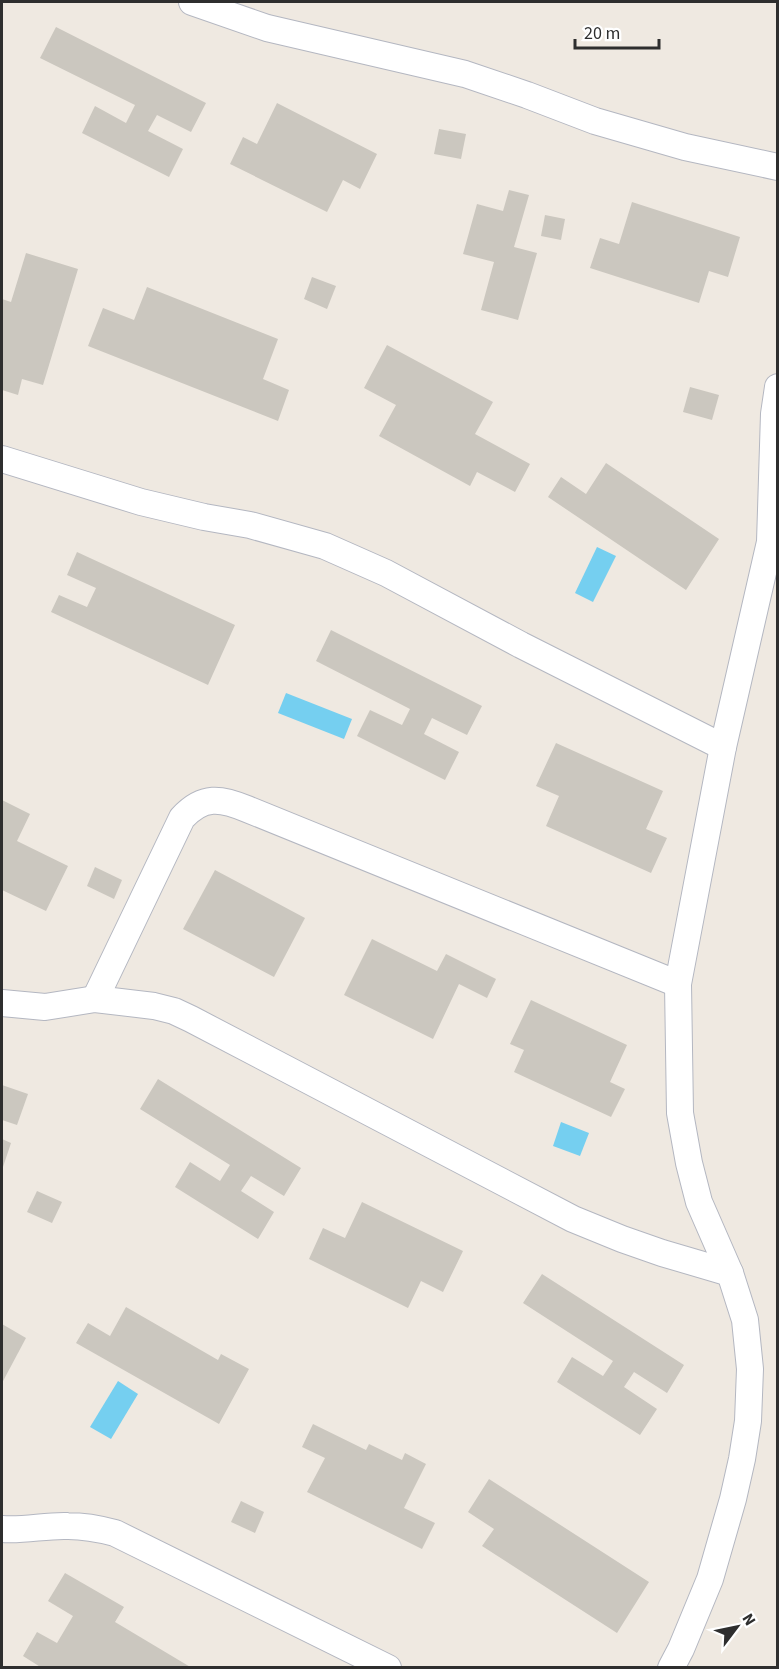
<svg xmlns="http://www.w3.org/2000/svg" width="779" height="1669" viewBox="0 0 779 1669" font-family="'Source Sans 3',sans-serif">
	<rect width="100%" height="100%" fill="#efe9e1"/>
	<!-- water -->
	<g fill="#75cff0">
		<path d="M597,547L616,556L593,602L575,593Z"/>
		<path d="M286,693L352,719L344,739L278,713Z"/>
		<path d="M561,1122L589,1133L580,1156L553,1146Z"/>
		<path d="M118,1381L138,1394L111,1439L90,1427Z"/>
	</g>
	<!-- building -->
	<g fill="#cbc7bf">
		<path d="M56,27L206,103L191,132L157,115L148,131L183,149L169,177L82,133L95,106L126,123L135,105L40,58Z"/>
		<path d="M277,103L377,154L360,189L343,180L327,212L230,164L243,137L257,144Z"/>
		<path d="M439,129L466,134L461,159L434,154Z"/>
		<path d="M509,190L529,195L514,247L537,253L518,320L481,310L494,262L463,254L477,204L503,211Z"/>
		<path d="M632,202L740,237L728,277L709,271L699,303L590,268L600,238L619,244Z"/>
		<path d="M545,215L565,219L561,240L541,236Z"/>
		<path d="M26,253L78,269L43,385L22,379L18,395L2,390V299L11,302Z"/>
		<path d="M312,277L336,286L327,309L304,299Z"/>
		<path d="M147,287L278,339L263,379L289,390L278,421L88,346L103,308L134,320Z"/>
		<path d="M387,345L493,402L475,434L530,464L515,492L477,472L470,486L379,436L396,405L364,388Z"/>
		<path d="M690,387L719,395L712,420L683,412Z"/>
		<path d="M606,463L719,539L686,590L548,497L561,477L586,494Z"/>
		<path d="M77,552L235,625L208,685L51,612L59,595L87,607L96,588L67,575Z"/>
		<path d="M331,630L482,706L467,735L432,718L424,734L459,752L445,780L357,736L370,710L402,725L410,709L316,661Z"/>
		<path d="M556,743L663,791L646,829L667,838L651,873L546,826L559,796L536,786Z"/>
		<path d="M2,800L30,814L17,841L68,866L46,911L2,890Z"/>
		<path d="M95,867L122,880L114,899L87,886Z"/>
		<path d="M215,870L305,918L274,977L183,929Z"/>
		<path d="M372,939L437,971L446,954L496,979L487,998L459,984L433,1039L344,995Z"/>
		<path d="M531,1000L627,1045L610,1082L625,1089L611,1117L514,1072L524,1050L510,1044Z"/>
		<path d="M158,1079L301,1168L284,1196L251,1176L241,1191L274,1212L258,1239L175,1187L190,1162L220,1181L230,1165L140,1109Z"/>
		<path d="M2,1085L28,1094L17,1125L2,1120Z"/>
		<path d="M2,1139L11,1143L2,1170Z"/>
		<path d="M37,1191L62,1202L52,1223L27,1212Z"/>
		<path d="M362,1202L463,1251L443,1292L421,1281L408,1308L309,1259L323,1228L345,1238Z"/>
		<path d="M542,1274L684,1365L667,1393L634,1372L624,1387L657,1409L640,1435L557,1382L572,1357L603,1376L613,1361L523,1303Z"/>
		<path d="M126,1307L218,1360L221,1354L249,1369L219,1424L76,1343L88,1323L110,1336Z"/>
		<path d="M2,1324L26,1338L2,1383Z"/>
		<path d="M313,1424L366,1450L369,1444L402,1460L405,1453L426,1464L404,1508L435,1523L422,1549L307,1492L325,1458L302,1447Z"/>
		<path d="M489,1479L649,1582L617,1633L482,1546L494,1529L468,1512Z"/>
		<path d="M241,1501L264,1512L255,1533L231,1522Z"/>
		<path d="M65,1573L124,1607L115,1622L192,1668H42L23,1656L37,1632L57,1643L73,1616L48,1601Z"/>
	</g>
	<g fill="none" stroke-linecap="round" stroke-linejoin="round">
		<!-- minor casing -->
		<g stroke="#b4b7c1" stroke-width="28">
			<g id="minor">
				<path d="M192,2L267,28L465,74L527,95L595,121L685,147L778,167"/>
				<path d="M2,459L141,502L204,517L250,525L325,546L386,573L521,645L723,747"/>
				<path d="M95,999L182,818C203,795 221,798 247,809L678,984"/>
				<path d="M2,1003L45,1007L95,999L154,1006L174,1011L191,1019L573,1219L622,1239L662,1253L730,1273"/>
				<path d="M2,1529C24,1531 46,1525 68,1526C84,1526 100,1529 115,1533L388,1668"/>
				<path d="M671,1668L681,1649L710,1579L733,1499L742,1459L748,1421L750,1369L745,1320L730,1273L699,1202L689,1163L680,1113L678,984L723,747L770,542L774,414L778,387"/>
			</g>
		</g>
		<!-- minor -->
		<use href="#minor" stroke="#fff" stroke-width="26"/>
	</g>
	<!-- border -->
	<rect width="779" height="1669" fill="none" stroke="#2e2e2e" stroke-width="6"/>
	<!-- north arrow -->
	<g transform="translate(737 1627) rotate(58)" stroke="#ffffff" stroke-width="4.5" paint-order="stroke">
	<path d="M0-4.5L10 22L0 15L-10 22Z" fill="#2e2e2e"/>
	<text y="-9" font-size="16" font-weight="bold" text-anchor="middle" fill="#2e2e2e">N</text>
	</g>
	<!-- scale -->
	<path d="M575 39v9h84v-9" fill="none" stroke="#2e2e2e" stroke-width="3"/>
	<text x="584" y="39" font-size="18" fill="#2e2e2e" stroke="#ffffff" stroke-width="4.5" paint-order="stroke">20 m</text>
</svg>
